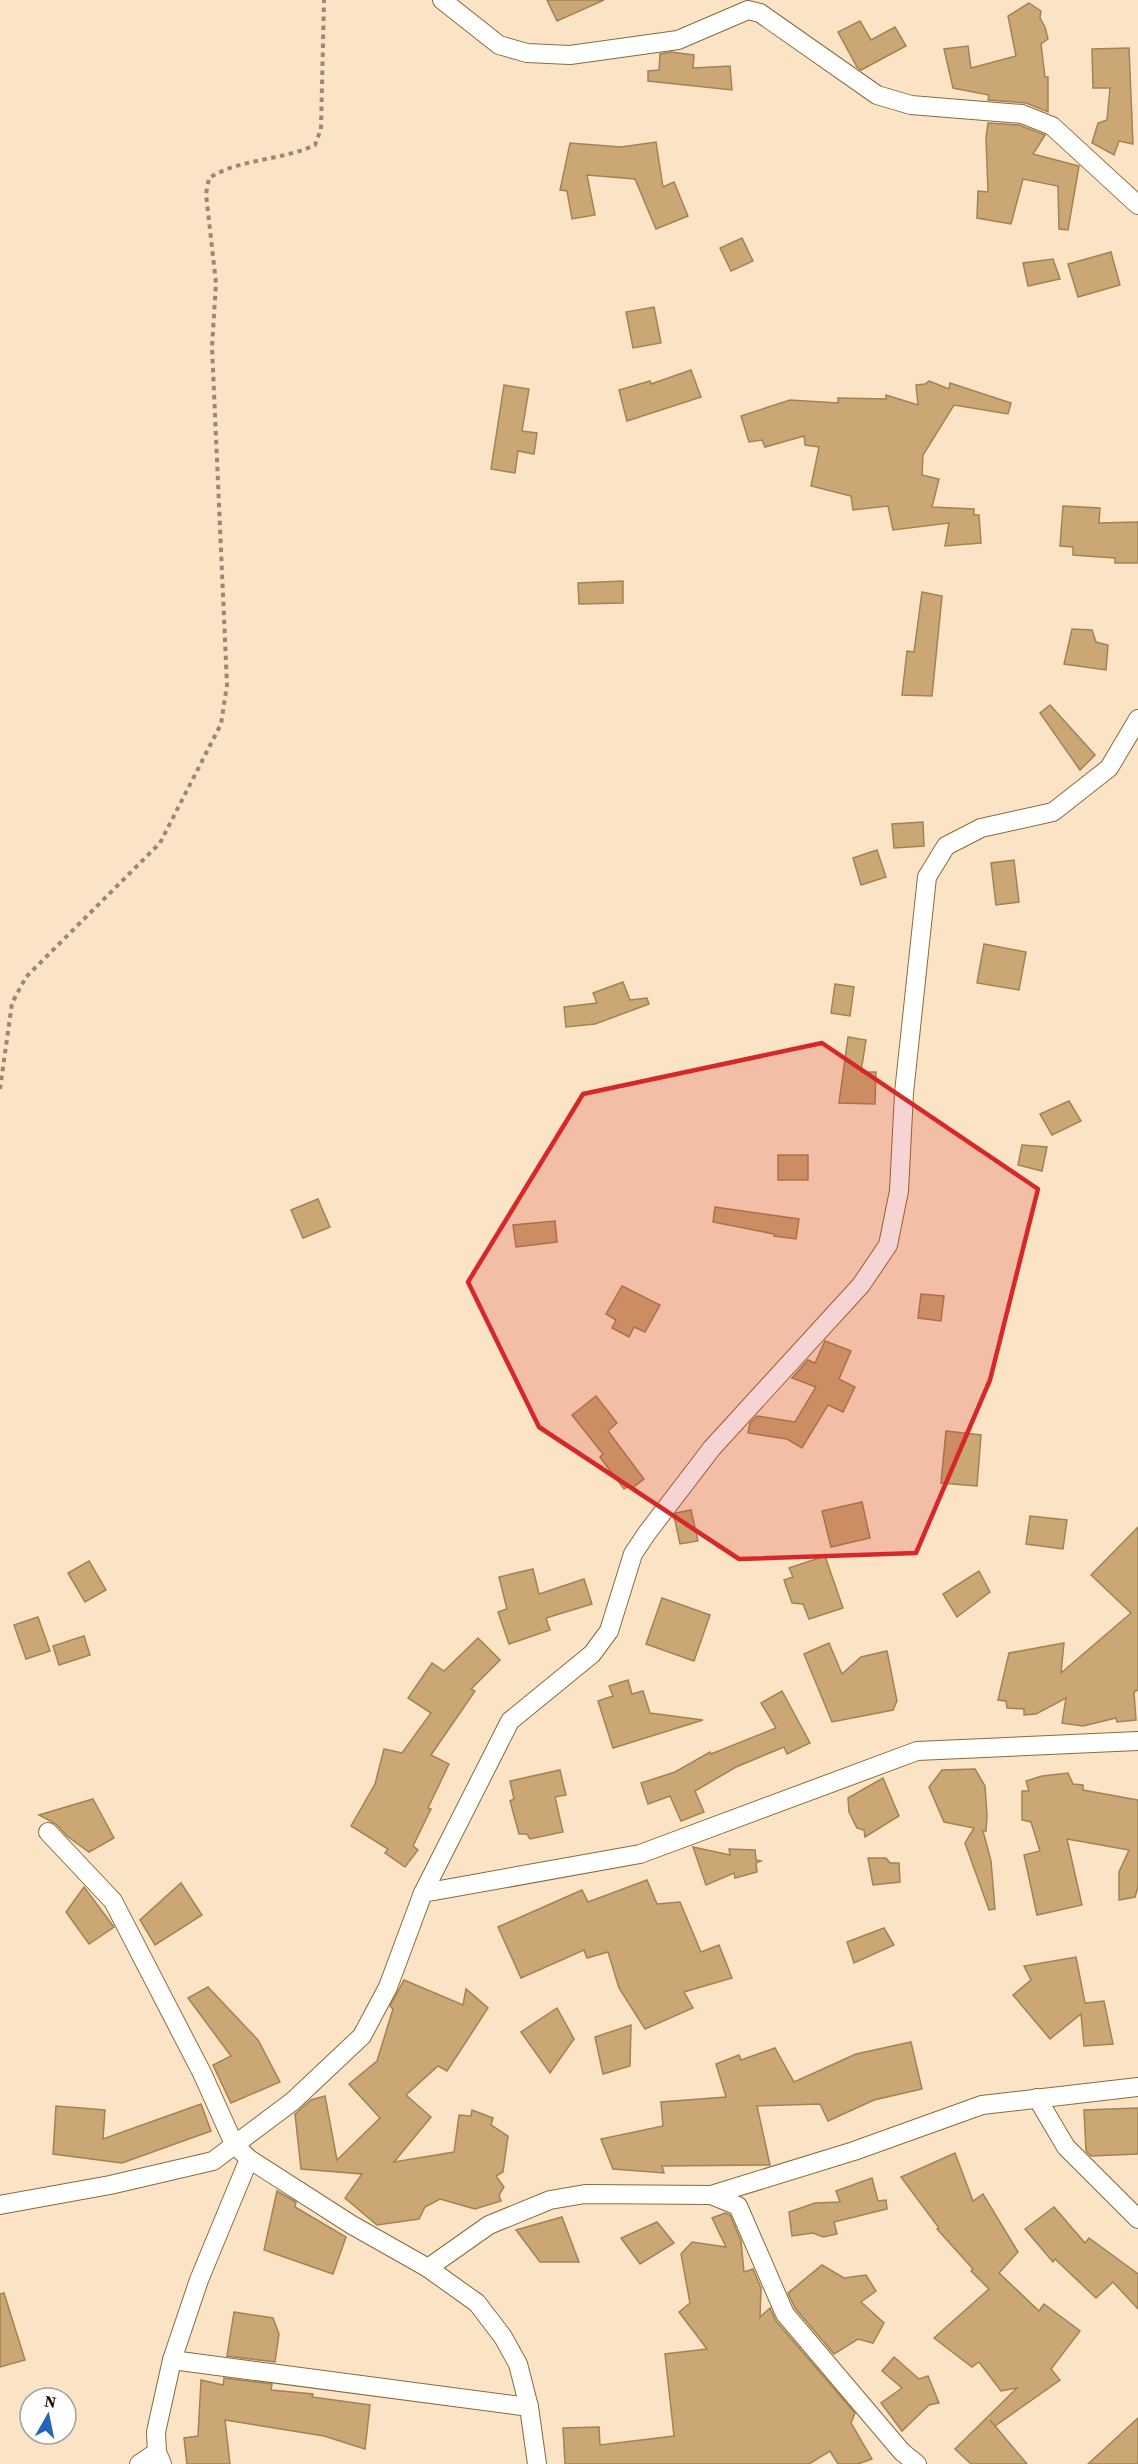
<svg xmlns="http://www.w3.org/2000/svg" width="1138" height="2464" viewBox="0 0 1138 2464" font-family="'Source Serif 4',serif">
	<rect width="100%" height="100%" fill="#fbe4c6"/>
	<!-- building -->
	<g fill="#caa775" stroke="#a48251" stroke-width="1.5">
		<path d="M547,0H604L557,21Z"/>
		<path d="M1029,3L1041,11L1040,18L1045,27L1048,39L1041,44L1045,77H1048V112L1026,103L988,100L989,95L953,88L944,49L968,46L971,68L1016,56L1008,16Z"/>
		<path d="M860,21L871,40L895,27L906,46L861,70L857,67L838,32Z"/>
		<path d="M1129,48L1133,144L1119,141L1114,155L1092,143L1098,123L1107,120L1110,88H1093L1092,49Z"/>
		<path d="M671,52L694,55L693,68L730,66L732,90L648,81V71L659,70L660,54Z"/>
		<path d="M988,123L1019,125L1045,135L1033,154L1079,166L1068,230L1059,229L1058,186L1023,179L1011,224L977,218L978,191L988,192L986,138Z"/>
		<path d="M656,142L663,187L674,182L688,216L656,229L635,179L587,175L595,215L572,219L567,191L560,190L570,143L621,147Z"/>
		<path d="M742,238L753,261L731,271L720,248Z"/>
		<path d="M1111,252L1120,285L1078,297L1068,264Z"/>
		<path d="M1053,259L1060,279L1028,286L1023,263Z"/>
		<path d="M654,307L661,343L633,348L626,312Z"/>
		<path d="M691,370L701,397L627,421L619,390L650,381L651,384Z"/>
		<path d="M929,381L949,389L950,383L1011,403L1008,414L954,405L923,455L922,475L939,479L932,507L974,509V515H979L981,543L945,546L949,523L893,530L888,506L853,510L851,496L811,486L819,447L805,445L804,436L765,447L762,440L749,442L741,416L790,400L838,403V398L886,399V395L918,405L916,385L925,384Z"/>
		<path d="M504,385L529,389L522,431L537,433L534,454L518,451L515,473L491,469Z"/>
		<path d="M1063,506L1100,508L1099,523L1138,522V563H1115V558L1073,555V547L1060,546Z"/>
		<path d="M623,581V603L579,604L578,583Z"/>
		<path d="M922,592L942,596L932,696L902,695L907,651L914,652Z"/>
		<path d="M1072,629L1092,630L1096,642L1108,645L1106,670L1064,664Z"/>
		<path d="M1050,705L1095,755L1080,770L1040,713Z"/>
		<path d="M923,822L924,846L894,848L892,824Z"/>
		<path d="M877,850L886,877L861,885L853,858Z"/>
		<path d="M1014,860L1019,902L996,905L991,863Z"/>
		<path d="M984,944L1026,952L1019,990L977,983Z"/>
		<path d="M623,982L630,1000L647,998L649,1004L595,1024L566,1027L564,1007L597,1003L593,993Z"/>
		<path d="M835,984L854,987L850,1016L831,1013Z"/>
		<path d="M848,1037L866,1040L861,1072H876L875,1104L839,1103Z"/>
		<path d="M1069,1101L1081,1121L1052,1135L1040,1114Z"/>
		<path d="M1022,1145L1047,1147L1042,1171L1018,1165Z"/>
		<rect x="778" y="1155" width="30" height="25"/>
		<path d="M318,1199L330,1227L303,1238L291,1210Z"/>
		<path d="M715,1207L799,1219L796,1239L774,1236V1234L713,1222Z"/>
		<path d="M555,1221L557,1242L516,1247L513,1225Z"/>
		<path d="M622,1286L660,1305L645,1332L634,1327L629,1337L612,1328L616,1320L606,1314Z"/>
		<path d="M921,1294L944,1296L941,1321L918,1318Z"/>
		<path d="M825,1341L851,1351L839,1379L855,1387L843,1412L828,1405L802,1448L787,1439L748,1433L750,1423L757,1416L795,1422L816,1387L792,1378L808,1360L815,1363Z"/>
		<path d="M596,1396L617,1423L608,1431L644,1479L631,1489L629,1486L624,1489L600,1457L603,1454L572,1415Z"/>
		<path d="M946,1431L981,1435L977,1486L941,1483Z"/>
		<path d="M862,1502L870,1538L831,1547L822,1511Z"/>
		<path d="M691,1510L698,1541L680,1544L674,1516L676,1513Z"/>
		<path d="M1030,1516L1067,1520L1063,1549L1026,1544Z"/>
		<path d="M1138,1527V1690L1134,1692L1136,1720L1117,1722L1116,1718L1083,1726L1062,1723L1066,1698L1036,1714L1024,1715V1709L1007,1708L1006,1701L998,1700L1009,1653L1064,1643L1061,1673L1131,1613L1091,1575Z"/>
		<path d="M825,1556L843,1608L809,1619L803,1604L792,1603L784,1580L793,1577L789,1568Z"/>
		<path d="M89,1561L106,1590L85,1602L68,1573Z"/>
		<path d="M533,1569L539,1594L584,1579L592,1604L546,1618L550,1630L509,1644L498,1612L507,1609L499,1577Z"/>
		<path d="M979,1571L990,1592L957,1617L943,1594Z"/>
		<path d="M662,1598L710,1615L694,1661L646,1644Z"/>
		<path d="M38,1617L50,1651L26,1659L14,1625Z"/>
		<path d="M84,1636L90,1655L59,1665L53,1646Z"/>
		<path d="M478,1638L500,1660L471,1689L475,1691L431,1755L449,1764L428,1808L431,1809L413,1846L418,1850L405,1867L385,1853L388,1849L351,1826L375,1784L384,1749L402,1753L431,1713L408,1698L432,1663L444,1671Z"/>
		<path d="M829,1643L842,1674L861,1657L887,1651L897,1701L893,1710L832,1722L804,1654Z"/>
		<path d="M628,1680L632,1694L643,1691L650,1713L703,1720L613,1748L598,1701L613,1696L609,1686Z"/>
		<path d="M782,1691L810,1743L787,1754L784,1747L736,1767L695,1791L704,1812L681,1821L670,1796L648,1804L641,1783L675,1772L710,1752L711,1754L776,1728L761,1703Z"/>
		<path d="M975,1769L985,1786L987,1815L986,1831H983L991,1861L995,1909L989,1910L965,1843L974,1828L944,1822L929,1787L942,1770Z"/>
		<path d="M560,1770L566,1795L555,1797L563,1832L530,1839L527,1834H519L510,1801L514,1799L510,1781Z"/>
		<path d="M1068,1773L1073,1784L1083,1785V1790L1138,1800V1887L1135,1897L1119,1900V1872L1129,1850L1067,1839L1082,1905L1037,1915L1024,1855L1040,1851L1031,1822L1022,1820V1791H1029L1026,1781L1042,1776Z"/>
		<path d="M883,1778L899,1816L865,1837L864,1830L857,1828L849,1812L848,1798Z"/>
		<path d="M93,1799L114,1838L89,1852L67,1836L56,1824L39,1815Z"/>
		<path d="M693,1847L730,1855L729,1849L755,1850L756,1860L761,1861L756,1863L757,1872L735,1878L734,1873L706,1885Z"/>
		<path d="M868,1858H886L890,1863H899L900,1882L873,1885Z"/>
		<path d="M647,1880L657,1904L680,1902L701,1952L719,1945L732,1978L684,1992L693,2008L645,2029L619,1988L608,1952L587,1958L584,1950L521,1978L498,1927L582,1890L588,1902Z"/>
		<path d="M181,1883L202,1915L155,1945L140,1920Z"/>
		<path d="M84,1887L114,1927L89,1944L66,1912Z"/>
		<path d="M884,1928L894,1945L854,1963L847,1942Z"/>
		<path d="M1076,1957L1085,2003L1104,2001L1113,2044L1084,2046L1081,2014L1050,2039L1013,1995L1031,1980L1024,1966Z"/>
		<path d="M404,1980L463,2005L466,1989L488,2008L447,2071L438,2066L406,2095L431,2117L394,2162L454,2152L459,2115L471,2116L472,2110L493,2118L491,2125L508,2136L503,2172L496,2176L504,2187L499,2195L501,2201L475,2209L440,2199L425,2207L419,2219L377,2225L345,2198L362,2174L301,2169L295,2114L311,2100L325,2096L337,2160L380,2118L349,2084L377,2061L393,2009L390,2006Z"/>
		<path d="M208,1987L258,2040L280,2082L231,2103L213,2065L231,2056L188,1998Z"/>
		<path d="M557,2008L574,2039L550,2073L521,2032Z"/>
		<path d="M631,2025L630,2066L603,2074L595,2037Z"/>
		<path d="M911,2042L922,2089L874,2100L828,2121L820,2104L757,2106L770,2165L662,2166L664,2173L613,2169L601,2139L663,2126L661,2102L726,2097L716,2064L739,2055L741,2060L775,2048L794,2082L856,2054Z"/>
		<path d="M201,2104L211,2131L122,2163L53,2154L56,2106L105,2110L103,2139Z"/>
		<path d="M1138,2108V2154L1091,2156L1086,2151L1084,2110Z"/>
		<path d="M955,2153L973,2201L983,2194L1018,2252L999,2273L1039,2311L1044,2304L1080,2331L1051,2369L1060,2380L995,2426L990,2420L1027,2464H971L955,2449L1017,2388L1001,2391L979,2362L972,2367L934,2338L989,2289L971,2271L973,2269L937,2229L939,2228L901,2177Z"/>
		<path d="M872,2178L878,2201L886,2200L887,2209L834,2222L837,2234L823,2237L813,2233L792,2236L789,2212L815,2203L840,2202L836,2191Z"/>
		<path d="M277,2191L296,2202L295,2207L346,2237L333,2274L264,2250Z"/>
		<path d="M1054,2207L1085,2243L1089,2238L1138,2274V2309L1113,2282L1096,2298L1055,2259L1053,2262L1025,2229Z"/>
		<path d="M725,2213L730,2215L741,2241L744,2272L753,2269L761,2288L760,2317L770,2308L776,2321L855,2413L851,2423L872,2459L858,2464H838L830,2451L809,2464H565L563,2428L599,2427L600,2445L674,2436L665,2354L707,2349L679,2312L690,2303L681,2254L692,2242L726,2247L712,2218Z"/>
		<path d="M562,2217L579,2262H540L516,2230Z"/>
		<path d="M657,2222L674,2243L640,2264L621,2238Z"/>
		<path d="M822,2265L844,2278L866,2275L876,2291L861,2302L884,2323L873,2343L858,2339L834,2354L795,2308L788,2293Z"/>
		<path d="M4,2293L25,2360L0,2367V2294Z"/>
		<path d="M234,2312L273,2318L279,2334L275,2362L227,2356Z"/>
		<path d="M894,2357L919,2379L928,2376L939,2403L929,2405L902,2431L881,2403L902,2388L882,2371Z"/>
		<path d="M224,2378L272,2384L271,2390L313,2394L312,2397L370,2405L365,2449L324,2436L225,2420L230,2464H187L184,2438L198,2436L201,2380L223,2385Z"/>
		<path d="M1138,2418V2464H1088Z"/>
	</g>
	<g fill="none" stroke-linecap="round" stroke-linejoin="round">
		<!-- street casing -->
		<g stroke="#8b6a39" stroke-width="20">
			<g id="street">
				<path d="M442,0L499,45L527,53L570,55L678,40L748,10L760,13L877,95L911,105L1022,114L1052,126L1138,205"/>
				<path d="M48,1832L113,1901L202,2073L234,2144L249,2159L352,2225L428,2268L477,2303L503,2337L518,2364L529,2407L537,2464"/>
				<path d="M423,1893L510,1721L592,1654L609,1631L633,1554L647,1533L712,1448L861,1285L888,1245L899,1191L904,1093L927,877L946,846L981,828L1053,812L1109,768L1138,719"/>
				<path d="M1037,2098L1066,2147L1138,2219"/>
				<path d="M711,2195L854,2151L982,2105L1138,2087"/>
				<path d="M0,2205L110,2185L213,2161L293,2101L362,2036L388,1987L423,1893L640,1854L917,1751L1138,1741"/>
				<path d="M428,2268L489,2225L550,2200L585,2194L711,2195L738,2206L785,2314L902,2452L917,2464"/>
				<path d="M172,2360L529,2407"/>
				<path d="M139,2464L157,2452"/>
				<path d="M162,2464L157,2452L156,2432L172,2360L199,2280L249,2159"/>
			</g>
		</g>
		<!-- path -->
		<path stroke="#9b8870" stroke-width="4" stroke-dasharray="4.5 4.5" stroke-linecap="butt" d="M0,1089L12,1003L26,977L160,843L221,724L227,685L212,347L216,283L206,194L209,178C241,158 281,161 315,145L321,129L324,0"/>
		<!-- street -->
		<use href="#street" stroke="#fff" stroke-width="18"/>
	</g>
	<!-- marked area -->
	<path fill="#d62828" fill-opacity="0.2" stroke="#d62828" stroke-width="4.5" stroke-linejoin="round" d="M822,1043L1038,1189L990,1380L916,1553L739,1559L539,1427L468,1282L583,1094Z"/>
	<!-- north arrow -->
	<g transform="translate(48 2416) rotate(9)"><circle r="28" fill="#ffffff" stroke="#a59f99" stroke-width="1.5"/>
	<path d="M0-4.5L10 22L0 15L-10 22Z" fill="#2266b7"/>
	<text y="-9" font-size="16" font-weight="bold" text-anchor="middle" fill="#1d1000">N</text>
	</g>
</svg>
